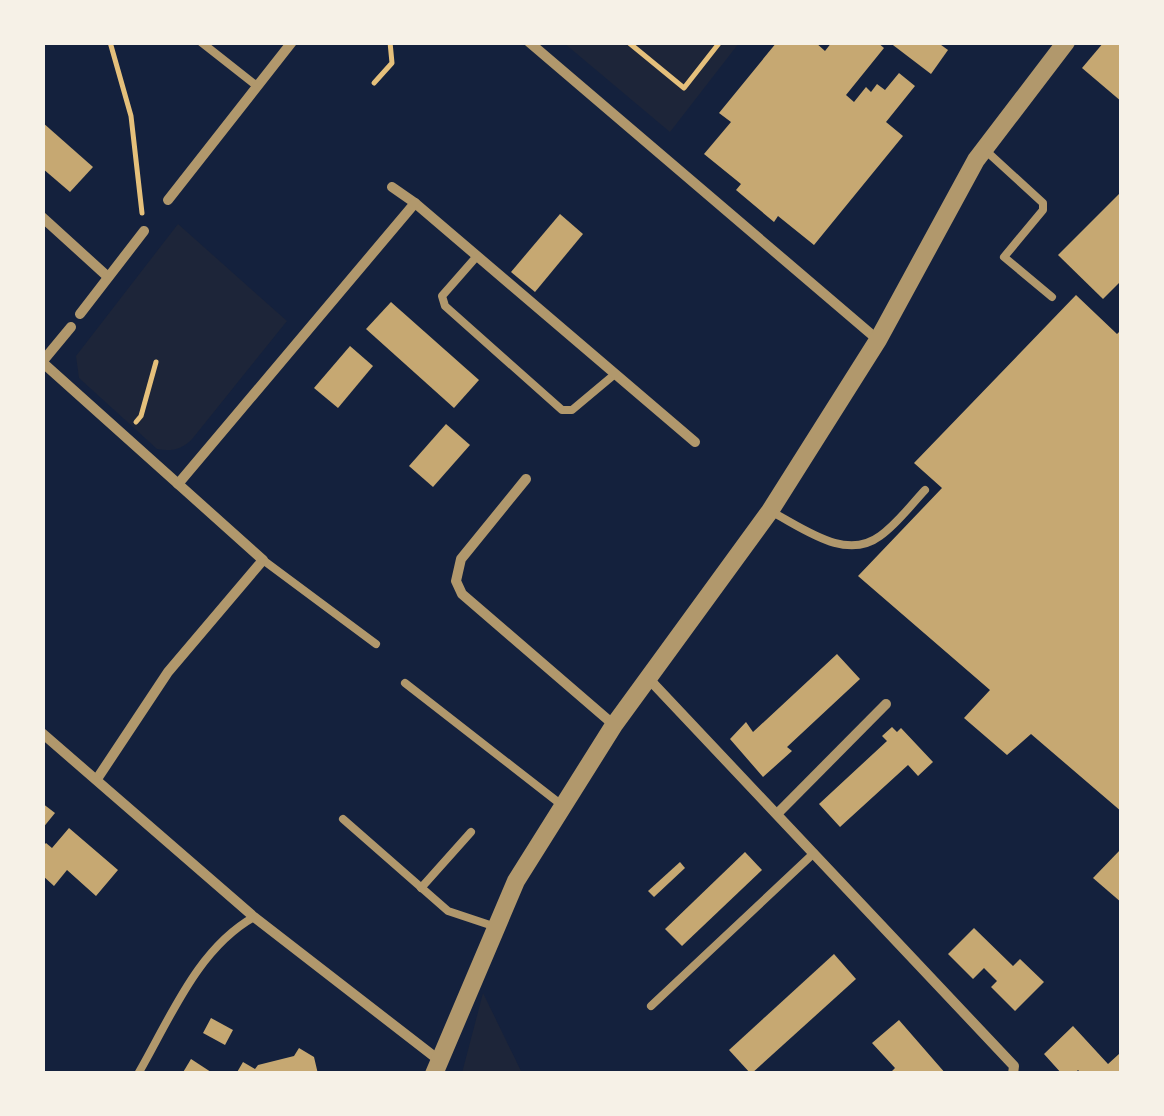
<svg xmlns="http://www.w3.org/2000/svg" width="1164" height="1116" viewBox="0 0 1164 1116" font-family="'PT Sans Narrow',sans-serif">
	<rect width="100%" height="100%" fill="#14213d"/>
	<!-- green -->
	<g fill="#1d2539">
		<path d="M564,43H739L670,132Z"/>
		<path d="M178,224L287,321L193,438C183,449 172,452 157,449L79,378L76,356Z"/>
		<path d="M483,993L522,1073H462Z"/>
	</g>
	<!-- building -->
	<g fill="#c6a872">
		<path d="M777,42H815L825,51L832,42H877L884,48L846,95L854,102L866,87L871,92L877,84L885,90L899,73L915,86L886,122L903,136L814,245L778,216L774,222L736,190L741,184L704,154L731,122L719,113Z"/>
		<path d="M889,42H937L948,50L931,74Z"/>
		<path d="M1104,42H1122V102L1082,68Z"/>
		<path d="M42,122L93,167L70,192L42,168Z"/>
		<path d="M1122,191V280L1103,299L1058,255Z"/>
		<path d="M560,214L583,234L535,292L511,272Z"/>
		<path d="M1076,295L1117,334L1122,329V812L1031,734L1007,755L964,718L990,690L858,576L942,488L914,463Z"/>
		<path d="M391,302L479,380L454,408L366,329Z"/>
		<path d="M350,346L373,366L338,408L314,388Z"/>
		<path d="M446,424L470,445L433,487L409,466Z"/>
		<path d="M837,654L860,679L787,747L792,751L763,777L730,739L746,722L753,732Z"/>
		<path d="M892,727L897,732L901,728L933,762L918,776L908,765L840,827L819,804L887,741L882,736Z"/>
		<path d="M42,803L55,813L42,829Z"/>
		<path d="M69,828L118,870L96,896L67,870L54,886L42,875V847L46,843L52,848Z"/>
		<path d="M1122,848V903L1093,878Z"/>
		<path d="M745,852L762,870L682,946L665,929Z"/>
		<path d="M680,862L685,868L654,897L648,891Z"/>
		<path d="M974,928L1013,966L1020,959L1044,982L1015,1011L991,987L997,981L984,968L973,979L948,954Z"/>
		<path d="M834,954L856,979L751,1074L729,1050Z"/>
		<path d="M211,1018L233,1030L225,1045L203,1033Z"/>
		<path d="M899,1020L946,1074H889L895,1068L872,1043Z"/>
		<path d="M1073,1026L1108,1064L1119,1054L1122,1074H1082L1078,1070L1074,1074H1062L1044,1054Z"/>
		<path d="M299,1048L314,1057L318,1074H236L243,1062L255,1069L258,1065L294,1056Z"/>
		<path d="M191,1059L214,1074H182Z"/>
	</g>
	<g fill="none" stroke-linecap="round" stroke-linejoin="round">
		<!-- path -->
		<g stroke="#e5c07b" stroke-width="5">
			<path d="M110,42L131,116L142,213"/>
			<path d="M628,42L684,88L720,42"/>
			<path d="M374,83L392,63L390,42"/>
			<path d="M136,422L141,416L156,362"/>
		</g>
		<!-- service -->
		<g stroke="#b1986c" stroke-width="8">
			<path d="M201,42L257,86"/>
			<path d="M984,149L1043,203V210L1004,257L1052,297"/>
			<path d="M477,256L442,296L445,306L562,410H572L615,374"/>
			<path d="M770,511C802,527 845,562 880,536C897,524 911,505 925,490"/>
			<path d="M263,560L376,644"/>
			<path d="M405,683L563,806"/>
			<path d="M343,819L448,911L496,927"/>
			<path d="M421,888L471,832"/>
			<path d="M651,1006L814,853"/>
			<path d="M138,1074C170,1019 197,949 254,917"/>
		</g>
		<!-- minor -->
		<g stroke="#b1986c" stroke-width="10">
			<path d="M529,42L878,340"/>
			<path d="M392,187L415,203L695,442"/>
			<path d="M168,200L292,42"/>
			<path d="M42,217L108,277"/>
			<path d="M80,314L144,231"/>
			<path d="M71,327L42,362L263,560L168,672L97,779"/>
			<path d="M526,479L461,559L456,581L462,594L614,725"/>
			<path d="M178,484L415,203"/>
			<path d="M648,678L1014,1066L1013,1074"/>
			<path d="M42,733L254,917L440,1061"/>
			<path d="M777,814L886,704"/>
		</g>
		<!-- tertiary -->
		<path stroke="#b1986c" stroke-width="18" d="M434,1074L516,881L614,725L770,511L878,340L976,160L1066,42"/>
	</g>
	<!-- border -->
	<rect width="1164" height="1116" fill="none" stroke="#f6f1e7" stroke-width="90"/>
</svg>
